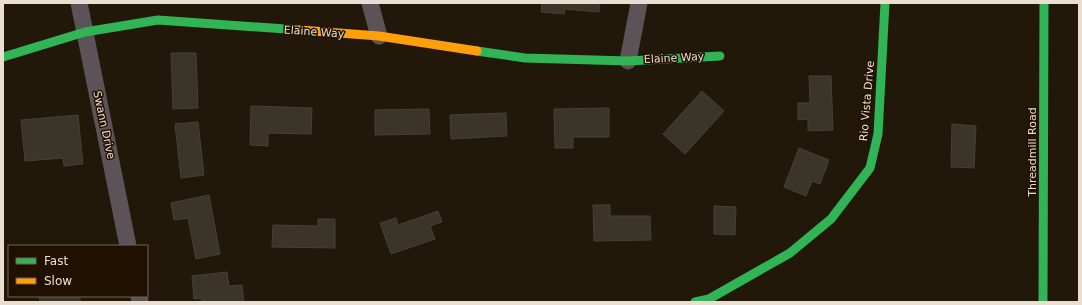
<svg xmlns="http://www.w3.org/2000/svg" width="1082" height="305" viewBox="0 0 1082 305" font-family="'DejaVu Sans',sans-serif">
	<rect width="100%" height="100%" fill="#21180a"/>
	<!-- building -->
	<g fill="#3b3428" stroke="#484034">
		<path d="M542,3H600L599,12L565,9L564,14L541,12Z"/>
		<path d="M171,53H196L198,108L173,109Z"/>
		<path d="M809,76H831L833,130L808,131V119L798,120V103H810Z"/>
		<path d="M702,91L724,111L685,154L663,134Z"/>
		<path d="M251,106L312,108L311,134L268,133V146L250,145Z"/>
		<path d="M609,108V137H573V148H555L554,109Z"/>
		<path d="M429,109L430,134L375,135V110Z"/>
		<path d="M506,113L507,136L451,139L450,115Z"/>
		<path d="M78,115L83,164L64,166L63,158L25,161L21,120Z"/>
		<path d="M198,122L204,175L181,178L175,124Z"/>
		<path d="M952,124L976,126L974,168L951,167Z"/>
		<path d="M799,148L829,160L820,184L812,181L806,196L784,187Z"/>
		<path d="M209,195L220,254L196,259L188,218L174,220L171,203Z"/>
		<path d="M593,205H610V216H650L651,240L594,241Z"/>
		<path d="M714,206L736,207L735,235L714,234Z"/>
		<path d="M438,211L442,222L430,226L435,239L391,254L380,223L396,218L398,225Z"/>
		<path d="M318,219H335V248L272,247L273,225L318,226Z"/>
		<path d="M227,272L229,286L242,285L244,302H202L201,298L194,299L192,276Z"/>
		<path d="M39,296H80V302H40Z"/>
	</g>
	<g fill="none" stroke-linecap="round" stroke-linejoin="round">
		<!-- street -->
		<g stroke="#5b5357" stroke-width="17">
			<path d="M79,3L128,246"/>
			<path d="M370,3L379,36"/>
			<path d="M628,61L639,3"/>
			<path d="M139,296L140,302"/>
		</g>
		<!-- fast -->
		<g stroke="#30b455" stroke-width="9">
			<path d="M477,51L525,58L628,61L720,56"/>
			<path d="M3,57L85,32L158,20L300,30"/>
			<path d="M695,302L709,299L790,253L831,219L870,168L878,134L885,3"/>
			<path d="M1043,302L1044,3"/>
		</g>
		<!-- slow -->
		<path stroke="#ff9f0a" stroke-width="9" d="M300,30L379,36L477,51"/>
	</g>
	<g text-anchor="middle" dominant-baseline="central" stroke-width="3" stroke-linejoin="round" paint-order="stroke">
		<!-- street labels -->
		<g font-size="11" fill="#eaded0" stroke="#201000">
			<text transform="translate(314 32) rotate(4)">Elaine Way</text>
			<text transform="translate(674 58) rotate(-3)">Elaine Way</text>
			<text transform="translate(867 101) rotate(-85)">Rio Vista Drive</text>
			<text transform="translate(104 125) rotate(78)">Swann Drive</text>
			<text transform="translate(1032 152) rotate(-90)">Threadmill Road</text>
		</g>
	</g>
	<!-- border -->
	<rect width="1082" height="305" fill="none" stroke="#eaded0" stroke-width="8"/>
	<!-- legend -->
	<rect x="8" y="245" width="140" height="52" fill="#201000" stroke="#716253"/>
	<rect x="16" y="258" width="20" height="6" fill="#30b455" stroke="#716253"/>
	<text x="44" y="265" font-size="12" fill="#eaded0">Fast</text>
	<rect x="16" y="278" width="20" height="6" fill="#ff9f0a" stroke="#716253"/>
	<text x="44" y="285" font-size="12" fill="#eaded0">Slow</text>
</svg>
